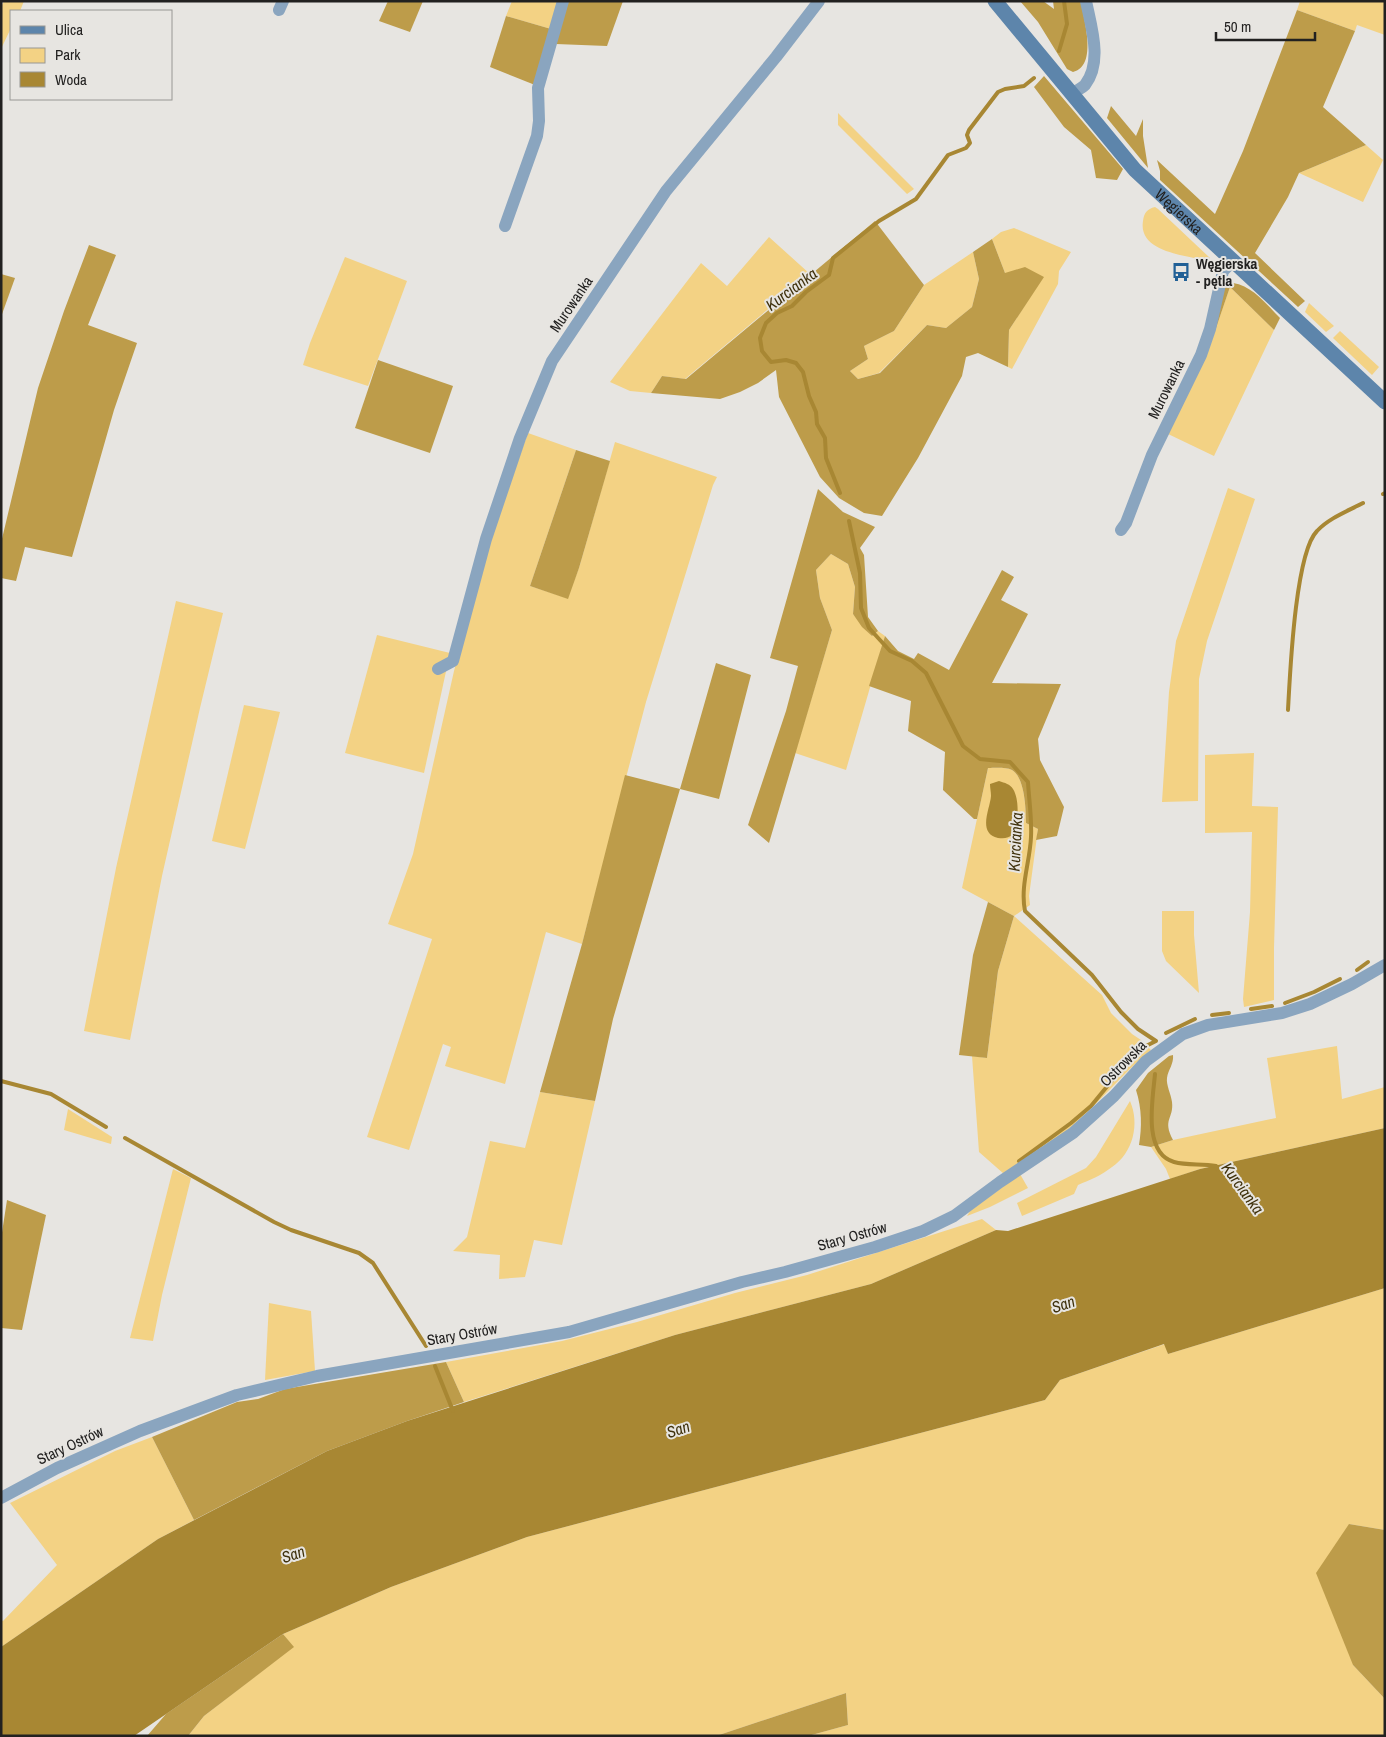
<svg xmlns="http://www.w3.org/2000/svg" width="1386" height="1737" viewBox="0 0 1386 1737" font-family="'Archivo Narrow',sans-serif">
	<rect width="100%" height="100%" fill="#e7e5e1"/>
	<!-- green -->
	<g fill="#f3d284">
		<path d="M4,1H24L20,11H11V28L1,49V7Z"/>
		<path d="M512,1H560L551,29L506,16Z"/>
		<path d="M1300,1H1385V35L1357,25L1355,31L1297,10Z"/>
		<path d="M838,113L914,189L907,194L838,125Z"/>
		<path d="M1366,145L1383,160L1363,202L1299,173Z"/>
		<path d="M1155,207L1158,209L1210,258L1207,260H1203C1183,255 1138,251 1143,221C1144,213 1147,209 1155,207Z"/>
		<path d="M1014,228L1071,252L1059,271L1058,284L1012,369L1008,367L1009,330L1043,277L1005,273L992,239L1001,232Z"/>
		<path d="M769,237L810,274L685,379L662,376L651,393L630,391L610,382L701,263L727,286Z"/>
		<path d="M973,252L979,279L972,307L946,328L927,325L879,373L858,379L850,371L868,359L864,346L894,331L924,285Z"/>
		<path d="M345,257L407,281L368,386L303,365L310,343Z"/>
		<path d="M1230,287L1274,330L1214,456L1166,433L1207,354Z"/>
		<path d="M1309,303L1334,326L1326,332L1305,312Z"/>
		<path d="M1340,331L1379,367L1372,375L1333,338Z"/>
		<path d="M528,433L576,450L530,586L567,598L579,568L615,442L717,477L713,485L646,702L582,944L546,932L505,1084L445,1066L451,1047L443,1044L409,1150L367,1137L432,939L388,924L413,854L454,671L493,528Z"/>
		<path d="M1228,488L1255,499L1207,641L1199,679L1198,801L1162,802L1169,692L1176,641Z"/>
		<path d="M831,554L848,564L855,587L853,614L872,636L878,631L885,636L846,770L795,753L832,630L820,598L816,570Z"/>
		<path d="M176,601L223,613L200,708L162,876L130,1040L84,1031L116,868Z"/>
		<path d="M377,635L450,653L424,773L345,753Z"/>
		<path d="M244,705L280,712L245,849L212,841Z"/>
		<path d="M1254,753L1252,806L1278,807L1274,948V1000L1244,1007L1243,999L1250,912L1252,832L1205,833V755Z"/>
		<path d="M988,768C995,768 1006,767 1012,770C1025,778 1026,810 1026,823L1038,829L1029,896L1030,905L1014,916L1102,995L1111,1013L1132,1034L1141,1040L1151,1050C1122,1074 1099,1103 1070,1128C1050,1145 1026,1159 1004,1174L979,1152L972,1056L987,1058L998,971L1014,916L962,888Z"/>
		<path d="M1162,911H1194V935L1199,993L1166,961L1162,951Z"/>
		<path d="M1337,1046L1342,1099L1385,1087V1128L1200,1169L1170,1179L1166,1169L1151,1147L1173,1140L1276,1118L1267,1058Z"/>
		<path d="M540,1092L595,1101L562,1245L534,1240L525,1277L499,1279L500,1255L453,1251L467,1237L490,1141L525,1148Z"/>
		<path d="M1130,1101C1140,1124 1133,1153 1112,1167C1102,1175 1090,1180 1078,1185L1074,1194L1022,1216L1017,1203L1086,1168L1096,1157Z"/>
		<path d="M68,1109L112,1137L111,1144L64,1130Z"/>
		<path d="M173,1169L191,1178L162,1295L153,1341L130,1338Z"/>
		<path d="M1020,1174L1028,1188L990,1207L967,1216L970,1211Z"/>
		<path d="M982,1219L996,1230L871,1284L675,1335L464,1402L446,1362L562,1341L637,1322L735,1293L807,1275Z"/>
		<path d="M1385,1288V1530L1349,1524L1353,1665L1385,1699V1736H808L848,1725L846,1693L716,1736H188L204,1716L293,1647L283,1634L391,1587L527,1537L1045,1400L1060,1380L1165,1344L1168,1354Z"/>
		<path d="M269,1303L311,1311L315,1371L265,1380Z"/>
		<path d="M152,1437L194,1520L158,1539L1,1647V1620L3,1621L57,1565L10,1503L115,1451Z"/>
	</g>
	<!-- forest -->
	<g fill="#bd9c4a">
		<path d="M388,1H423L410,32L379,21Z"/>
		<path d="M568,1H623L607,46L556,44Z"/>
		<path d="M1020,1H1043L1054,9L1053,1H1081C1084,20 1098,66 1073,72L1067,69L1038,22Z"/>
		<path d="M1297,10L1355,31L1323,107L1366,145L1299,173L1288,197L1255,253L1305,301L1298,307L1160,180V171L1157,160L1215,214L1243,151Z"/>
		<path d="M506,16L551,29L535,85L490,67Z"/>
		<path d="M1044,76L1123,169L1117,180L1096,178L1091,150L1064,127L1034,87Z"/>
		<path d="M1111,106L1136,136L1143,119V136L1148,168L1107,118Z"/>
		<path d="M875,221L924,285L894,331L864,346L868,359L850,371L858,379L880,373L927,325L946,328L972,307L979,279L973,252L992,239L1005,273L1025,267L1044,277L1009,330L1008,367L978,353L966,357L962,376L918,458L882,516L864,513L839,498L820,477L779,397L776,370L758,383L740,392L720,399L651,393L662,376L686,379Z"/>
		<path d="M89,245L116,255L88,325L137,343L114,410L72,557L25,547L16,581L1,578V543L38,388L64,311Z"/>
		<path d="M1,274L15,278L1,317Z"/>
		<path d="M1233,283C1253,286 1267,305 1280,318L1274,330L1230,287L1215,331L1222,290L1227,285Z"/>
		<path d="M378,360L453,386L430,453L355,428Z"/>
		<path d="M576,450L610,461L579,568L568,599L530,586Z"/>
		<path d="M818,489L843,512L875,527L860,548L864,555L868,617L878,631L872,636L862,627L853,614L855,587L848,564L831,554L816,570L820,598L832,630L769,843L748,825L786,711L798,666L770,658Z"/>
		<path d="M1002,570L1014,577L1001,600L1028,614L992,683L1061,684L1038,739L1040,760L1064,807L1057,836L1036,840L1038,829L1026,823C1026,810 1025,778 1012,770C1006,767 995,768 988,768L977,819H974L943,790L945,752L908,731L911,701L869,686L885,636L898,651L914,659L918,653L949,670Z"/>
		<path d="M716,663L751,675L719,799L680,789L613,1019L595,1101L540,1092L582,944L625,775L680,789Z"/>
		<path d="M988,902L1014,916L998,971L987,1058L959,1055L973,955Z"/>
		<path d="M1173,1055C1174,1064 1168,1070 1167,1078C1166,1085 1171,1094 1172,1102C1174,1119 1162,1119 1173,1140L1151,1147L1139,1145C1142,1127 1142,1109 1136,1090L1148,1073L1169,1056Z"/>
		<path d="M7,1200L46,1215L22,1330L1,1328V1239Z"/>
		<path d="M446,1362L464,1402L407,1421L327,1451L194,1520L152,1437L237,1402L258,1399L285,1389Z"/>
		<path d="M1349,1524L1385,1530V1699L1353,1665L1316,1573Z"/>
		<path d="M283,1634L294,1647L204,1716L188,1736H147L166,1714Z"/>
		<path d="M846,1693L848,1725L808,1736H716Z"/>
	</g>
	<!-- water -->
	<g fill="#a88733">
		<path d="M999,781C1005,783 1010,784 1013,789C1020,800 1018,823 1014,834C1008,838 1005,839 998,838C977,833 990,809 991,796C991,792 990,788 990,784Z"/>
		<path d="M1385,1128V1288L1168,1354L1164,1344L1060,1380L1045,1400L527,1537L391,1587L283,1634L134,1736H1V1647L158,1539L327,1451L407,1421L675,1335L871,1284L996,1230L1008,1231L1200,1169Z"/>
	</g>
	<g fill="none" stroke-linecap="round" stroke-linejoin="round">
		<!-- stream -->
		<g stroke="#a88733" stroke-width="4">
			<path d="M1059,51L1067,24L1064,1"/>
			<path d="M840,493L826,458L825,438L817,424L816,412L809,396L803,372L796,363L786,360L771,362L762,351L760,338L766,323L777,313L792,306L806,292L829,275L833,258L879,221L916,199L948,155L966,148L970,143L967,135L969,130L998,92L1005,89L1024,86L1034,78"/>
			<path d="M1383,494L1385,493"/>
			<path d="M849,521L860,573L861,608L869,628L890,651L912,661L926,673L963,746L980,759L1010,762L1028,782C1029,800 1032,819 1031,837C1030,862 1020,886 1025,911L1092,975L1121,1012L1138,1029L1156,1041L1140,1049L1123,1067L1091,1106L1071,1123L1019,1161"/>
			<path d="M1288,710C1290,675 1295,553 1317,531C1329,518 1348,511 1363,503"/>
			<path d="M1357,970L1368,962"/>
			<path d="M1285,1003L1314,992L1340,979"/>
			<path d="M1251,1009L1272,1006"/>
			<path d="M1212,1015L1229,1013"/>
			<path d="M1166,1033L1195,1019"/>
			<path d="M1155,1074C1153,1098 1142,1153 1174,1162C1188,1166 1202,1163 1216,1166L1218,1170"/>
			<path d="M1,1081L51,1094L106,1127"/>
			<path d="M125,1138L274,1222L291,1230L359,1253L373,1263L426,1346"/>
			<path d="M435,1366L453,1411"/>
		</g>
		<!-- minor -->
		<g stroke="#8aa5bf" stroke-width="12">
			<path d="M279,10L283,1"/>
			<path d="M1072,94C1076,91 1082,88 1085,85C1103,62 1091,26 1086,1"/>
			<path d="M505,226L537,136L539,121L538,88L563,1"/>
			<path d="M1121,530L1126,523L1152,455L1201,355L1210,329L1223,271L1232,262"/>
			<path d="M438,669L453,661L486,539L520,438L552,361L666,191L776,57L819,1"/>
			<path d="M1,1498L57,1468L140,1431L237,1395L317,1376L569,1332L742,1282L785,1272L875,1247L923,1231L954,1216L1000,1182L1073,1133L1114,1096L1146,1061L1183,1034L1208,1025L1282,1013L1310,1004L1352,984L1385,965"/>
		</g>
		<!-- secondary -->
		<path stroke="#5d85ab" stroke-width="15" id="s1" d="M995,1L1135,170L1385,402"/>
	</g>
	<!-- icons -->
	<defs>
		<g id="bus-bare" transform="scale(1.5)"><path d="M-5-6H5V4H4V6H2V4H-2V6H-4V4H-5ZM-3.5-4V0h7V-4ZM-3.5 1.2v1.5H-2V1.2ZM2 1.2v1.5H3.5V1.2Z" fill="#216096" stroke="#e7e5e1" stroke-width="2.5" paint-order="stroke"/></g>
	</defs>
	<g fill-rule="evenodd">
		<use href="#bus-bare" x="1181" y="272"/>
	</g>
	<g text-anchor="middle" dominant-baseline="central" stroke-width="4" stroke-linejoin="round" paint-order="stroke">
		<!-- street labels -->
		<g font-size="15" fill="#222120" stroke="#e7e5e1">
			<text stroke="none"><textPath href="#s1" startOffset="280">Węgierska</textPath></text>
			<text transform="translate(571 304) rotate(-56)">Murowanka</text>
			<text transform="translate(1166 389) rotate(-64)">Murowanka</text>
			<text transform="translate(1123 1063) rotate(-45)">Ostrowska</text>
			<text transform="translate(852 1236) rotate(-16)">Stary Ostrów</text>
			<text transform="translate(462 1334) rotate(-10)">Stary Ostrów</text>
			<text transform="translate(70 1445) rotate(-25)">Stary Ostrów</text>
		</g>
		<!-- poi labels -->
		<g font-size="15" font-weight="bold" fill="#222120" stroke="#e7e5e1" text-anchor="start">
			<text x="1196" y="263">Węgierska<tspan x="1196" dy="17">- pętla</tspan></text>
		</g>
		<!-- water labels -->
		<g font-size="16" font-style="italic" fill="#3f310c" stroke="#e7e5e1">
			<text transform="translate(791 289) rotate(-37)">Kurcianka</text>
			<text transform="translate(1015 842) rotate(-87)">Kurcianka</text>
			<text transform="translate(1243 1188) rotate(54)">Kurcianka</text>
			<text transform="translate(1063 1304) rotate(-18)">San</text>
			<text transform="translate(678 1429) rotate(-18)">San</text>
			<text transform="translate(293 1554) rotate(-18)">San</text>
		</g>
	</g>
	<!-- border -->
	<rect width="1386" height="1737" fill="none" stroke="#222120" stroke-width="5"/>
	<!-- legend -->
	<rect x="10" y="10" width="162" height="90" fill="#e7e5e1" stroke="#989794"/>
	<rect x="20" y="26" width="25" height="8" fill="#5d85ab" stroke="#989794"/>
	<text x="55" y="35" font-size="15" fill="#222120">Ulica</text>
	<rect x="20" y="48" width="25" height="15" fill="#f3d284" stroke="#989794"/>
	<text x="55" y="60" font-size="15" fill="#222120">Park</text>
	<rect x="20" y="72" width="25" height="15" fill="#a88733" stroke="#989794"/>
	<text x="55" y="85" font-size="15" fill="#222120">Woda</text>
	<!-- scale -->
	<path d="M1216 32v8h99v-8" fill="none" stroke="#222120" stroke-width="2.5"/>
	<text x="1224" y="32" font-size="15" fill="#222120" stroke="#e7e5e1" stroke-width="4" paint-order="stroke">50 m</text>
</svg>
